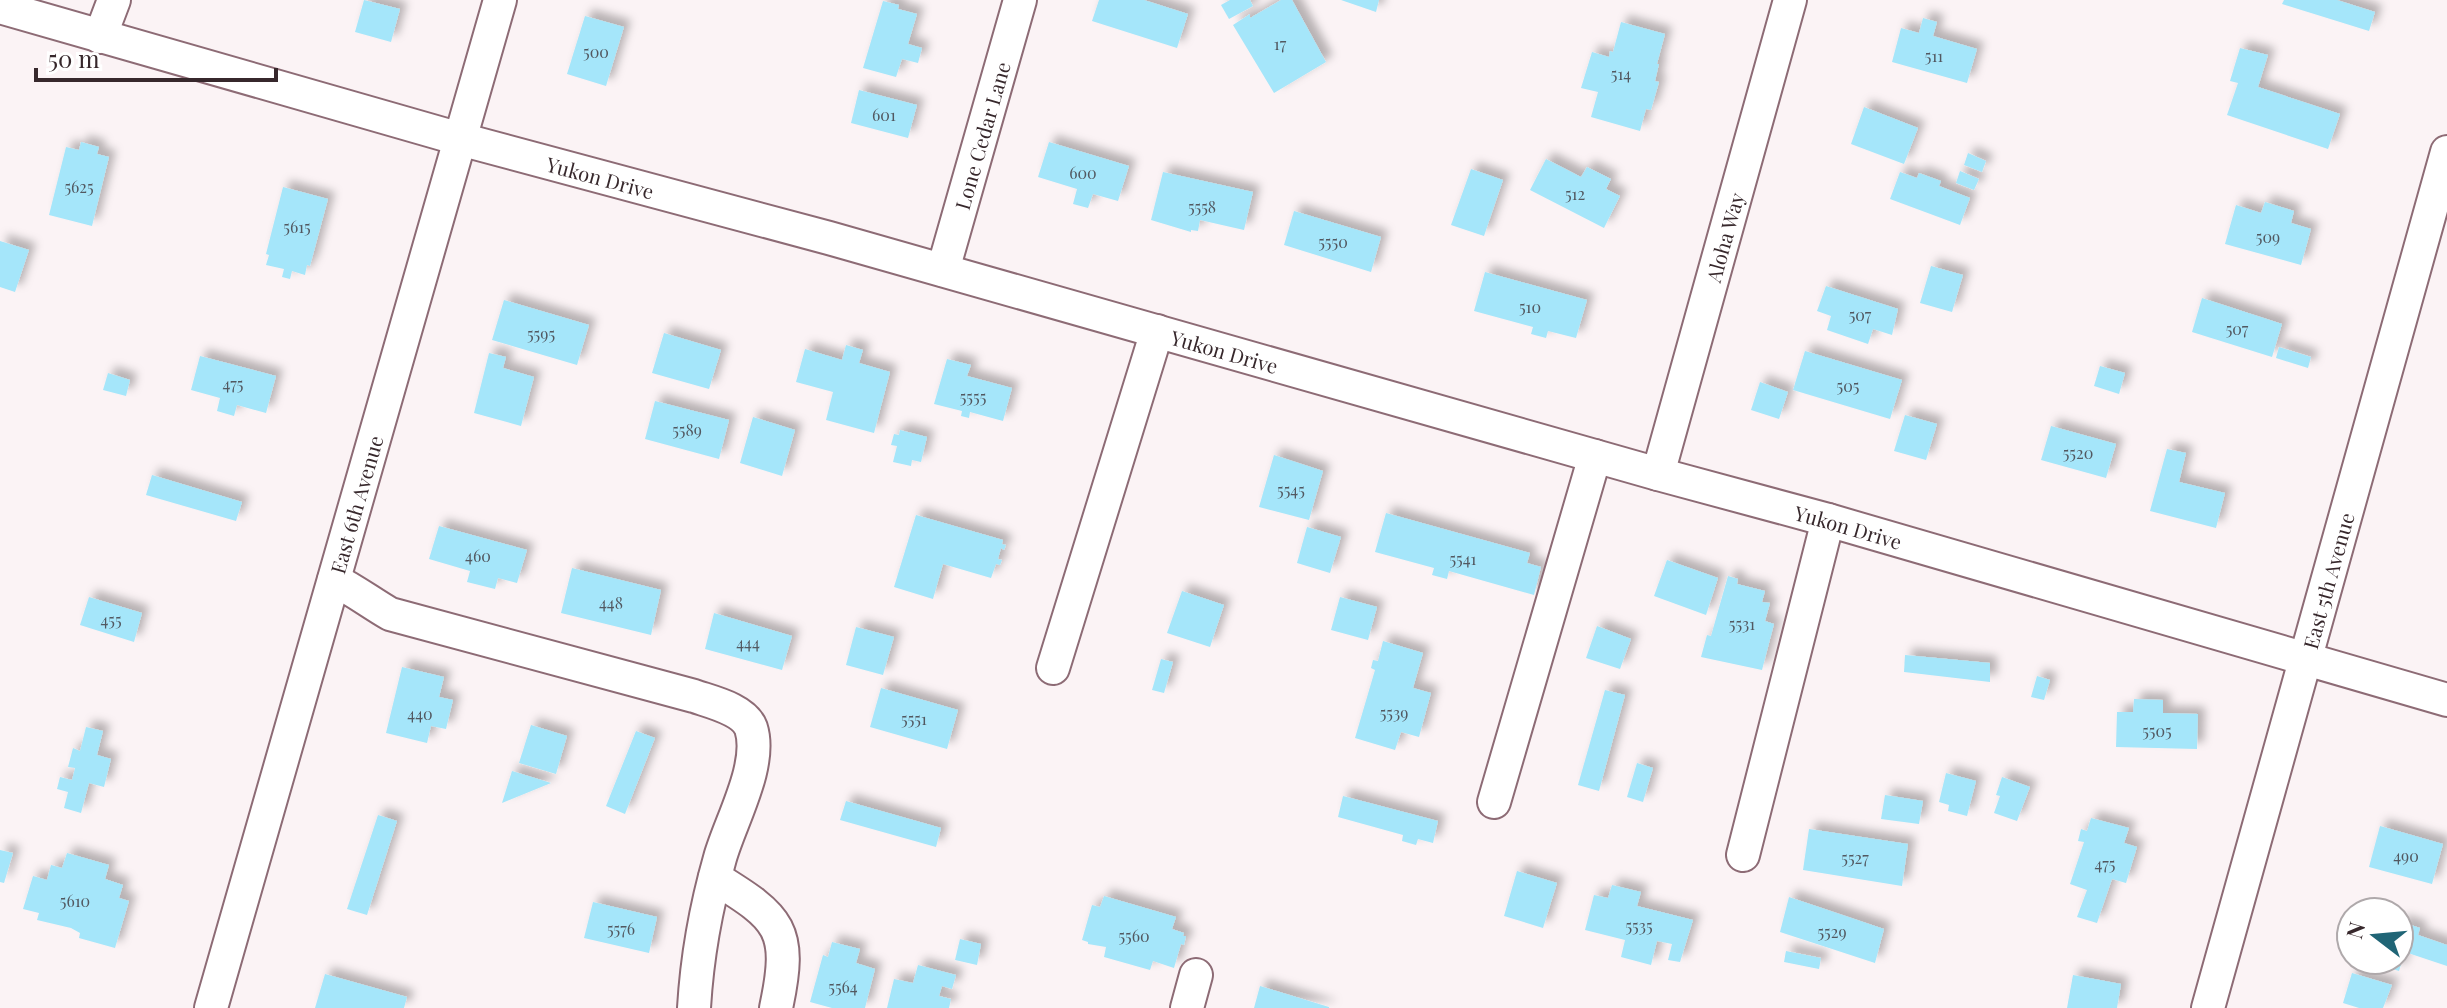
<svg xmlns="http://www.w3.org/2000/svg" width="2447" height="1008" viewBox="0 0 2447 1008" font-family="'Playfair Display',serif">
	<defs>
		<filter id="shadow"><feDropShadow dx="7" dy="-7" stdDeviation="4" flood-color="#0004"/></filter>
	</defs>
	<rect width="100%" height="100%" fill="#fbf3f5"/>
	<!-- building -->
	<g fill="#a5e6fa" filter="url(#shadow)">
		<path d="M364,0L400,9L391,42L355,32Z"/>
		<path d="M1099,0H1144L1188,14L1177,48L1092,21Z"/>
		<path d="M1230,0H1250L1253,6L1229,19L1221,5Z"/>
		<path d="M1281,0H1292L1326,62L1274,93L1233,25L1250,14V18Z"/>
		<path d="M1341,0H1379L1376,12Z"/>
		<path d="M2284,0H2337L2375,12L2369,31L2282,4Z"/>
		<path d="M883,1L899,5L898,9L917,14L908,44L922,48L918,63L902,59L896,77L863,68Z"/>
		<path d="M585,16L624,27L606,86L567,74Z"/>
		<path d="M1923,18L1937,22L1933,36L1977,49L1967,83L1892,62L1901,28L1919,33Z"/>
		<path d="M1621,22L1665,34L1657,64H1659L1655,81L1659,82L1651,110L1646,109L1640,131L1591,117L1598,92L1581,88L1592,52L1609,57L1610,51L1613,52Z"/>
		<path d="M2240,48L2268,55L2258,87L2340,114L2328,149L2227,115L2238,83L2230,81Z"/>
		<path d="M859,90L917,105L908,138L851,123Z"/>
		<path d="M1864,107L1918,128L1904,164L1851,144Z"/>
		<path d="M81,142L99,147L97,154L109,157L92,226L49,215L66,147L79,150Z"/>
		<path d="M1049,142L1129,166L1118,201L1093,194L1088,208L1073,204L1077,189L1038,177Z"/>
		<path d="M1968,153L1986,161L1982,172L1964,165Z"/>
		<path d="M1546,159L1581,177L1587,167L1611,179L1606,189L1620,196L1604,228L1530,190Z"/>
		<path d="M1471,169L1503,180L1484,236L1451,225Z"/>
		<path d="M1960,171L1979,179L1974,190L1956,183Z"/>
		<path d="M1163,172L1253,192L1244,230L1200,220L1198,231L1191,230V232L1151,220Z"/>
		<path d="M1900,172L1917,178L1919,173L1941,181L1939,186L1970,198L1960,225L1890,199Z"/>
		<path d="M283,187L328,199L310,266L307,265L305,275L292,271L290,279L282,277L284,269L266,265L269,255L266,254Z"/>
		<path d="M2265,202L2294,211L2291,223L2311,229L2301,265L2225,244L2236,205L2261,213Z"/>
		<path d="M1294,211L1381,237L1371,272L1284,245Z"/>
		<path d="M0,241L29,250L15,292L0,287Z"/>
		<path d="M1931,266L1963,275L1952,312L1920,303Z"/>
		<path d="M1485,272L1587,300L1576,338L1548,331L1546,338L1531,334L1533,327L1474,311Z"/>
		<path d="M1826,286L1898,309L1892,335L1873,329L1868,344L1827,330L1831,316L1817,311Z"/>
		<path d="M2202,298L2282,324L2272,357L2192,332Z"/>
		<path d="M504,300L589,325L577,365L492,340Z"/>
		<path d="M664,333L721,350L709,389L652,373Z"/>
		<path d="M846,345L863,350L859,363L890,372L874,433L826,420L833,392L796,382L805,349L842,360Z"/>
		<path d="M2279,347L2311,357L2308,368L2276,358Z"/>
		<path d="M1805,351L1902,380L1890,419L1793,390Z"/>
		<path d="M489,353L506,357L503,368L534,377L521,426L474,413Z"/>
		<path d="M200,356L276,376L266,413L237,405L234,416L217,411L220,398L191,390Z"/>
		<path d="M947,359L971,365L967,376L1012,388L1003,421L970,412L969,418L961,416L962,411L934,404Z"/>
		<path d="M2100,366L2125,373L2119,394L2094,386Z"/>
		<path d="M108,373L130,380L126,396L103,390Z"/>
		<path d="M1760,382L1788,392L1779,419L1751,410Z"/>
		<path d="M655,401L729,420L719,459L645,439Z"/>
		<path d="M1905,415L1937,424L1926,460L1894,451Z"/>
		<path d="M753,417L795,430L782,476L740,463Z"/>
		<path d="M2051,426L2116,444L2106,478L2041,460Z"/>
		<path d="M900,430L927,437L921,462L912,460L911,466L893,462L897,446L891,445L894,434L899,435Z"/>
		<path d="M2167,449L2186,453L2179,482L2225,493L2216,528L2150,511Z"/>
		<path d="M1274,455L1323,471L1309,520L1259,507Z"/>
		<path d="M152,475L242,502L236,521L146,495Z"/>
		<path d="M1386,513L1530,553L1527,563L1541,567L1534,595L1449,571L1447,579L1432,575L1434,568L1375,552Z"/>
		<path d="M916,515L1003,540L1002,544L1006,545L1004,550L1001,548L998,559L1002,560L1000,565L996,564L991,578L943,564L933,599L894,587Z"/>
		<path d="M439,526L527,550L517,583L498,578L495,589L467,582L470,571L429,559Z"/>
		<path d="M1307,527L1341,537L1330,573L1297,563Z"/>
		<path d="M1667,560L1718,578L1706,615L1654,596Z"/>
		<path d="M572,568L661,590L651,635L561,613Z"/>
		<path d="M1728,576L1738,579L1737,584L1765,591L1762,602L1770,603L1765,621L1774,624L1762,670L1701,657L1707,635L1711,636Z"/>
		<path d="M1182,591L1224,605L1210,647L1167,633Z"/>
		<path d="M89,597L142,613L134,642L80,625Z"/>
		<path d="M1340,597L1377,607L1368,640L1331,630Z"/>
		<path d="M714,613L792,636L782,670L705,649Z"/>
		<path d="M1597,626L1631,639L1620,669L1586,658Z"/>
		<path d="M856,627L894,637L883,675L846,665Z"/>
		<path d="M1383,641L1423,653L1413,688L1431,693L1419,737L1401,732L1395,750L1355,738L1375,670L1371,668L1373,660L1378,661Z"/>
		<path d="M1905,655L1990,663V682L1904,672Z"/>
		<path d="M1161,659L1173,662L1164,693L1152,690Z"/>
		<path d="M402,667L444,677L439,697L453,700L446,729L431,726L427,743L386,733Z"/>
		<path d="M2037,676L2050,680L2044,700L2031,697Z"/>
		<path d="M881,688L958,710L947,749L870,727Z"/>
		<path d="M1605,690L1625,695L1599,791L1578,785Z"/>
		<path d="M2134,699L2163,700V713L2198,714L2197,749L2116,747L2117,712H2133Z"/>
		<path d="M531,725L567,736L556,774L519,763Z"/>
		<path d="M86,727L103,731L97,755L111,759L104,787L89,783L81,813L64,808L68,792L57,789L60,777L72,780L75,768L68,767L73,748L80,751Z"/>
		<path d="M636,731L655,738L625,814L606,806Z"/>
		<path d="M1637,763L1653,768L1643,802L1627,797Z"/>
		<path d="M512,771L551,783L502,803Z"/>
		<path d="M1946,773L1976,781L1967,816L1948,811L1949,805L1939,802Z"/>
		<path d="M2002,777L2030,787L2017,821L1994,813L2000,796L1996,795Z"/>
		<path d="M1885,795L1923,801L1919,824L1881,819Z"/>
		<path d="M1343,796L1438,821L1433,843L1418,839L1416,845L1402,841L1403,835L1338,817Z"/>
		<path d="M846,801L941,828L936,847L840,820Z"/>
		<path d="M378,815L397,821L367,915L347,909Z"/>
		<path d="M2091,818L2129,828L2124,843L2137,847L2126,883L2112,879L2097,923L2077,917L2087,890L2070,884L2084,842L2078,841L2081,829L2087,831Z"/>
		<path d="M2380,826L2443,844L2432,884L2369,867Z"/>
		<path d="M1809,829L1908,844L1902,886L1803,870Z"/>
		<path d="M0,850L13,853L4,883L0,882Z"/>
		<path d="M67,853L109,865L105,879L123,885L119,898L129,901L115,948L79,938L80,933L71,928L37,920L39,913L23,909L33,876L47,880L51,865L62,868Z"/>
		<path d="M1517,871L1557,883L1543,928L1504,916Z"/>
		<path d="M1612,885L1641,892L1637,906L1693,920L1680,962L1668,960L1672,944L1657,941L1651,965L1621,957L1625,940L1585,930L1594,895L1608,898Z"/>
		<path d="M1104,896L1176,917L1172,929L1184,933L1183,936H1186L1184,945L1181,944L1174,968L1153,961L1150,970L1104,957L1106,947L1088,944V942L1082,940L1092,905L1100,907Z"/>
		<path d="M1789,897L1884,929L1875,963L1780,932Z"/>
		<path d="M593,902L657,917L649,953L584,938Z"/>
		<path d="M2399,921L2420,928L2418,935L2447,945V966L2405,952L2399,971L2366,961L2399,960Z"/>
		<path d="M960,939L981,944L977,965L955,960Z"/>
		<path d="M832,942L860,949L856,963L875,969L865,1008H832L810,1002L823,955L828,957Z"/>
		<path d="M1786,951L1821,958L1819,969L1784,962Z"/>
		<path d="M918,965L956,975L952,989L942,986L939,996L951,999L949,1008H887L894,979L913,983Z"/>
		<path d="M2352,973L2392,985L2383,1008H2359L2343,1003Z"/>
		<path d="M325,974L407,997L404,1008H315Z"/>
		<path d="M2073,975L2121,984L2117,1008H2067Z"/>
		<path d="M1260,986L1329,1007V1008H1254Z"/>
	</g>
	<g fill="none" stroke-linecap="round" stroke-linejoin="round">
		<!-- minor casing -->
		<g stroke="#8d6b75" stroke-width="36">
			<g id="minor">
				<path id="s1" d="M0,7L460,139L829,238L1658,474L1828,520L2447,700"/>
				<path d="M100,37L114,0"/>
				<path id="s2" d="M943,270L1020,0"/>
				<path id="s3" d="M1658,474L1790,0"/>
				<path d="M334,580C354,590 371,603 390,614L694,696C711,702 744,709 751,728C763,765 730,822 720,858C706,907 697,957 694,1008"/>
				<path d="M1053,668L1157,331"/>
				<path d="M1494,802L1595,456"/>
				<path d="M1743,855L1828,520"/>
				<path d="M715,878C780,918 793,929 776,1008"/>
				<path id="s4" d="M211,1008L500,0"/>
				<path d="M1187,1008L1196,975"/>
				<path id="s5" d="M2208,1008L2447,152"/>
			</g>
		</g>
		<!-- minor -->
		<use href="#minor" stroke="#fff" stroke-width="32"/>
	</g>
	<g text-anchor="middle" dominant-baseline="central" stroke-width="8" stroke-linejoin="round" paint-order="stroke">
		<!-- number labels -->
		<g font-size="16" fill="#525860">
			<text x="1280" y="43">17</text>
			<text x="596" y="51">500</text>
			<text x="1934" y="55">511</text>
			<text x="1621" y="73">514</text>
			<text x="884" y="114">601</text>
			<text x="1083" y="172">600</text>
			<text x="79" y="186">5625</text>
			<text x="1575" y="193">512</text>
			<text x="1202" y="206">5558</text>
			<text x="297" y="226">5615</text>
			<text x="2268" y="236">509</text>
			<text x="1333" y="241">5550</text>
			<text x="1530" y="306">510</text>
			<text x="1860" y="314">507</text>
			<text x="2237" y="328">507</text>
			<text x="541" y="333">5595</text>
			<text x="233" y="383">475</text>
			<text x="1848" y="385">505</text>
			<text x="973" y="396">5555</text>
			<text x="687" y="429">5589</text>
			<text x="2078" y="452">5520</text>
			<text x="1291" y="489">5545</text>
			<text x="478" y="555">460</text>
			<text x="1463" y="558">5541</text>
			<text x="611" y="602">448</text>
			<text x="111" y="619">455</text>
			<text x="1742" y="623">5531</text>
			<text x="748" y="642">444</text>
			<text x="1394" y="712">5539</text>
			<text x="420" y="713">440</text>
			<text x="914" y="718">5551</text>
			<text x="2157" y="730">5505</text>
			<text x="2406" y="855">490</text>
			<text x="1855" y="857">5527</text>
			<text x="2105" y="863">475</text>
			<text x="75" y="900">5610</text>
			<text x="1639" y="925">5535</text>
			<text x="621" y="928">5576</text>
			<text x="1832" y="931">5529</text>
			<text x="1134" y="935">5560</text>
			<text x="843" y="986">5564</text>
		</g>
		<!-- street labels -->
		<g font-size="20" fill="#37282c" stroke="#fff">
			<text stroke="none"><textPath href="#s2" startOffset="140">Lone Cedar Lane</textPath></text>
			<text stroke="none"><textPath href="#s1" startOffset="624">Yukon Drive</textPath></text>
			<text stroke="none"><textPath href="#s3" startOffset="246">Aloha Way</textPath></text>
			<text stroke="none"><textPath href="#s1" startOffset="1272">Yukon Drive</textPath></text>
			<text stroke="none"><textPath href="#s4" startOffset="524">East 6th Avenue</textPath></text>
			<text stroke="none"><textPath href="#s1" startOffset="1920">Yukon Drive</textPath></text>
			<text stroke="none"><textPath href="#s5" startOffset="444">East 5th Avenue</textPath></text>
		</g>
	</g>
	<!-- north arrow -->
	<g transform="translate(2375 936) rotate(286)"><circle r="38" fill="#ffffff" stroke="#afa9ab" stroke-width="2"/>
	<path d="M0-6L14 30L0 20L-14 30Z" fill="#206576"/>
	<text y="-12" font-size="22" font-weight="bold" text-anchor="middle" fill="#37282c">N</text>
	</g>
	<!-- scale -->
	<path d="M36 68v12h240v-12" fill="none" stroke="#37282c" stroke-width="4"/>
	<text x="48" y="68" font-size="24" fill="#37282c" stroke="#ffffff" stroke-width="6" paint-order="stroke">50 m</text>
</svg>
